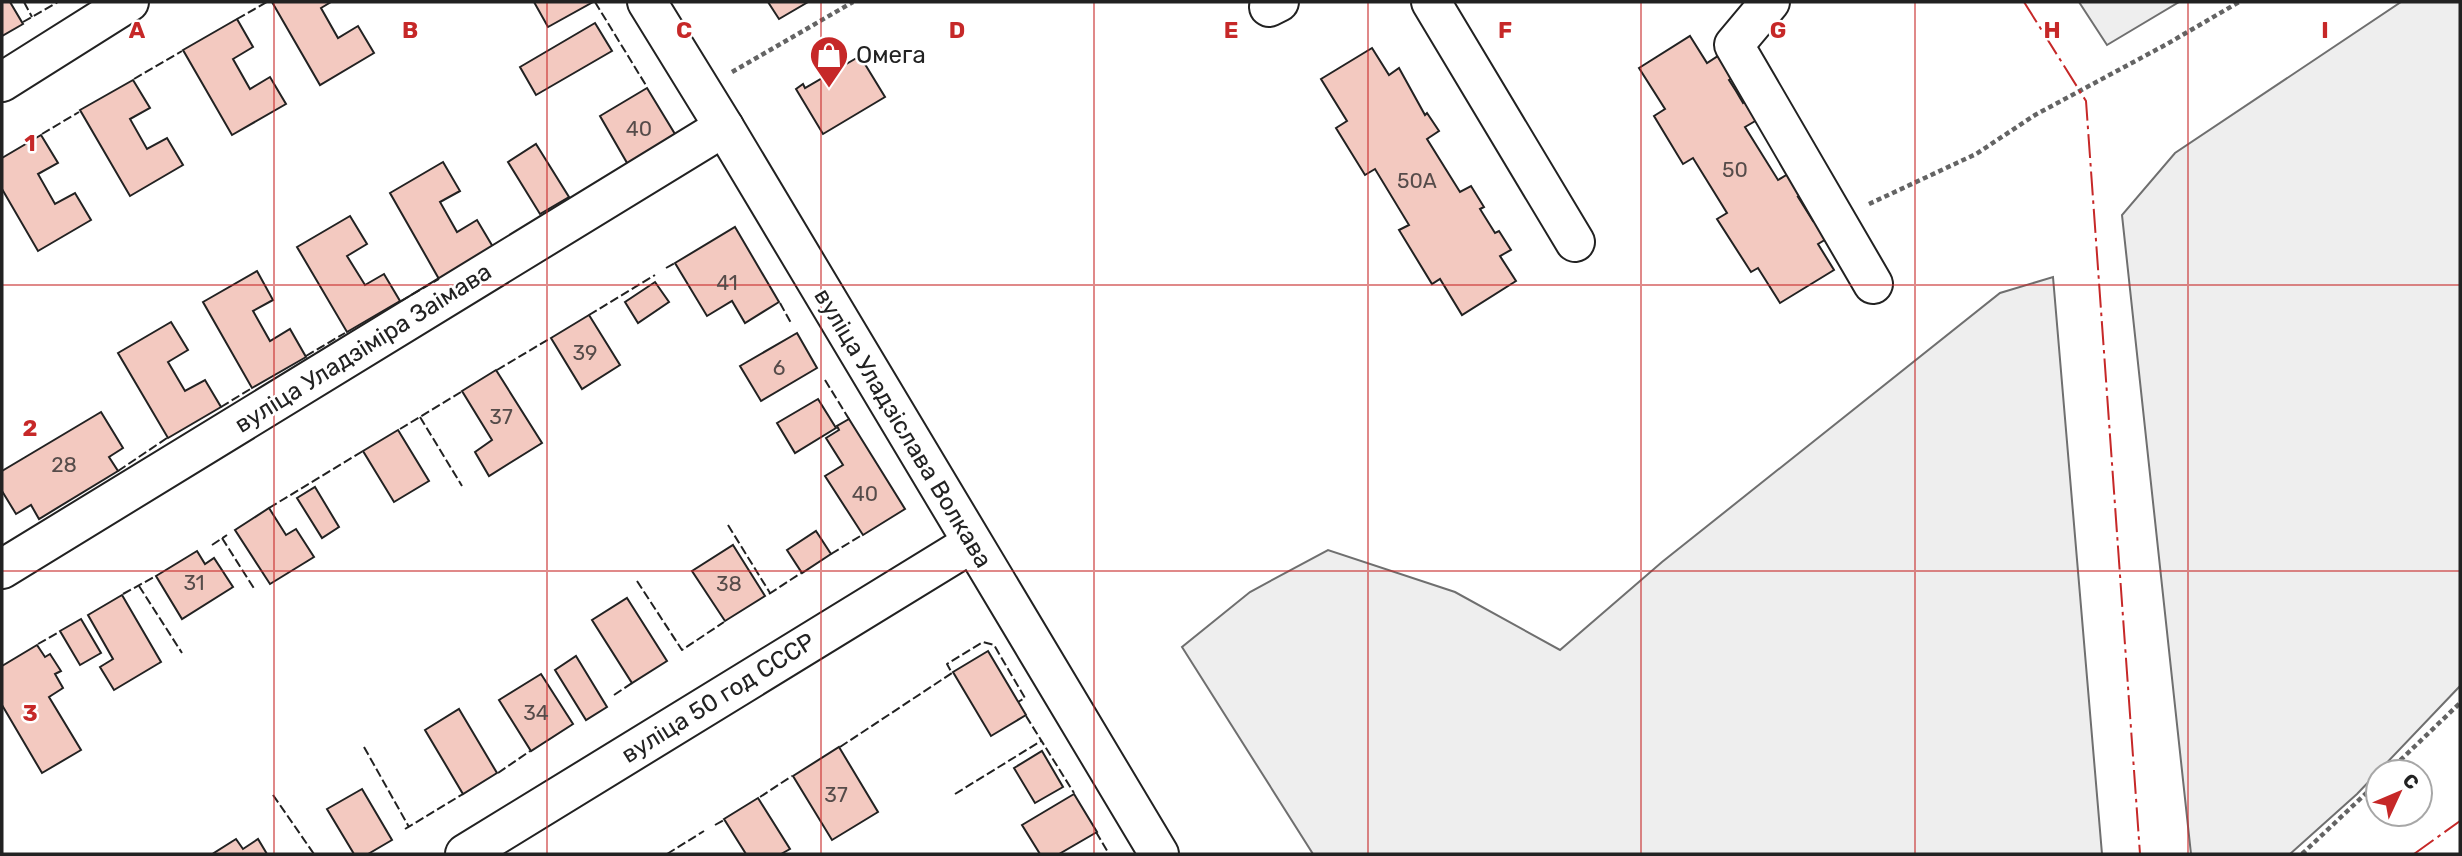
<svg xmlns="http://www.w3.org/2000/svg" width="2462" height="856" viewBox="0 0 2462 856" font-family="Rubik,sans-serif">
	<rect width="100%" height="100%" fill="#fff"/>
	<!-- green -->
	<g fill="#eee" stroke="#6f6f6f" stroke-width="2">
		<path d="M2079,2H2179L2107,45Z"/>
		<path d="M2401,2H2460V686L2357,794L2290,854H2191L2122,215L2175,153Z"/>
		<path d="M2053,277L2102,854H1313L1182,647L1250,592L1328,550L1455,592L1560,650L1662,562L2000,293Z"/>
	</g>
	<!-- building -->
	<g fill="#f3c9c0" stroke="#222" stroke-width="2">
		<path d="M2,2H10L23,24L2,36Z"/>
		<path d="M272,2H331L321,8L338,38L358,26L374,53L320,85Z"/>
		<path d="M534,2H593L548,27Z"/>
		<path d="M768,2H808L779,19Z"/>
		<path d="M237,19L253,47L233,59L250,89L270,77L286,104L232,135L183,50Z"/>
		<path d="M595,23L612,51L536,95L520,67Z"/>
		<path d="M1690,36L1707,63L1718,56L1732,78L1729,80L1736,91L1743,103L1745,101L1757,120L1745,127L1778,180L1788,174L1802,196L1798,197L1813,221L1817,219L1828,238L1818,244L1834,270L1780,303L1758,268L1751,272L1717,219L1727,213L1693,158L1683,164L1654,116L1665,109L1639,68Z"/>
		<path d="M1372,48L1389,75L1399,68L1425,115L1427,113L1439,131L1427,139L1460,192L1471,186L1484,207L1480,209L1495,233L1499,231L1511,250L1500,256L1516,281L1462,315L1440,279L1432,284L1399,230L1409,225L1375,169L1365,175L1336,128L1347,121L1321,79Z"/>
		<path d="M860,56L885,97L823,134L796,89L803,84L805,88Z"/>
		<path d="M133,80L150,108L130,119L147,149L167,138L183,165L130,196L80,110Z"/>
		<path d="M647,88L678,139L630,168L600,116Z"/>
		<path d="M41,135L58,163L38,174L55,204L75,193L91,220L38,251L2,189V158Z"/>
		<path d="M536,144L569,197L540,214L508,162Z"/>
		<path d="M443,162L460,191L440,202L457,232L477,220L493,247L439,279L390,193Z"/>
		<path d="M350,216L367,244L347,256L365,285L384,274L400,301L347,332L297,247Z"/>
		<path d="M735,227L779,302L745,323L732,301L707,316L675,263Z"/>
		<path d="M257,271L273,300L253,311L270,341L290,329L306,357L252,388L203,302Z"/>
		<path d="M655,282L669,302L638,323L625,302Z"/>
		<path d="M589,315L620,365L582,389L551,338Z"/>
		<path d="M171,322L188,350L168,362L185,391L205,380L221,407L168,438L118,353Z"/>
		<path d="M797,333L817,368L761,401L740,366Z"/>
		<path d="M496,370L542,443L489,476L475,452L492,440L462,391Z"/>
		<path d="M818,399L836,428L795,453L777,423Z"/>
		<path d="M101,412L123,448L109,457L118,471L39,519L31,505L16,514L2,491V471Z"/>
		<path d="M849,419L905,509L863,535L825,476L843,465L826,438L839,430L837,426Z"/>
		<path d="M398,430L429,481L394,502L363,451Z"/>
		<path d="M315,487L339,527L322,538L297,498Z"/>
		<path d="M269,508L286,535L296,529L314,557L270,584L235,530Z"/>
		<path d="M816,531L831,554L802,573L787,550Z"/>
		<path d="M733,545L765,596L725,621L692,571Z"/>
		<path d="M197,551L205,564L214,558L233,587L182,619L156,576Z"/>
		<path d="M122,595L161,662L114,690L100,667L113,659L88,615Z"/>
		<path d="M627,598L667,661L632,683L592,620Z"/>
		<path d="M81,619L101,653L80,665L60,631Z"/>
		<path d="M37,645L45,657L50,654L61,671L55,674L63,688L49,697L81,750L42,773L2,705V666Z"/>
		<path d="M988,651L1026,715L991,736L953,672Z"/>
		<path d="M576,656L607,707L586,720L555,670Z"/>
		<path d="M541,674L573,724L531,751L499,700Z"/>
		<path d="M459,709L497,773L463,794L425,730Z"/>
		<path d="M839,747L878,812L832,840L793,776Z"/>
		<path d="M1042,751L1063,787L1035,803L1014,768Z"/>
		<path d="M362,789L392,840L368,854H354L327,809Z"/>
		<path d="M1074,794L1097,832L1059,854H1040L1022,825Z"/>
		<path d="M758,798L790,849L781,854H746L724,819Z"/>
		<path d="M236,839L243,849L258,839L267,854H215L214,853Z"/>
	</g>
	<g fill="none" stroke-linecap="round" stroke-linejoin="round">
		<!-- minor casing -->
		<g stroke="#222" stroke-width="42">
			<g id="minor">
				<path d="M647,2L724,127L1159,854"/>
				<path d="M1431,2L1575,242"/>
				<path d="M1770,2L1734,45L1873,284"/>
				<path d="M1269,7L1279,2"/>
				<path d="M2,82L129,2"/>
				<path d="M2,569L724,127"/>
				<path d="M465,854L972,543"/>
			</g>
		</g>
		<!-- path -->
		<g stroke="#646464" stroke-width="4.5" stroke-dasharray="5 3.5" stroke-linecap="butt">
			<path d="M732,72L853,2"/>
			<path d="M1869,204L1976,154L2035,115L2167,44L2239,2"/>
			<path d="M2388,772L2460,703"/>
			<path d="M2302,854L2378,782"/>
		</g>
		<!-- minor -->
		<use href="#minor" stroke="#fff" stroke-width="38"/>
		<!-- fence -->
		<g stroke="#222" stroke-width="2" stroke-dasharray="9 3.5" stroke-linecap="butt">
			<path d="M24,2L32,17"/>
			<path d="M595,2L647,87"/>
			<path d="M237,19L267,2"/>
			<path d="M23,22L58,2"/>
			<path d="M134,79L182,51"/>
			<path d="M42,134L79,112"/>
			<path d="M666,268L675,263"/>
			<path d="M401,301L439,279"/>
			<path d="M780,303L791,323"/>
			<path d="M589,315L655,275"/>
			<path d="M306,356L345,333"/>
			<path d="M497,370L549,339"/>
			<path d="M825,380L849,419"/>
			<path d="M221,407L252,388"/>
			<path d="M420,417L462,486"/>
			<path d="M400,429L461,392"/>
			<path d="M118,471L167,438"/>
			<path d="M269,508L363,451"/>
			<path d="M728,525L770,593"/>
			<path d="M222,538L255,590"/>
			<path d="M212,545L227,535"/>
			<path d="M831,554L862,535"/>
			<path d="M637,581L682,650L724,622"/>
			<path d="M139,586L182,653"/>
			<path d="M123,594L156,576"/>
			<path d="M769,594L801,573"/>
			<path d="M38,644L59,632"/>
			<path d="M614,695L632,683"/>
			<path d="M1026,716L1074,793"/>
			<path d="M364,747L409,827"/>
			<path d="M840,747L952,673L947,664L983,642L994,645L1025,698L1018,702"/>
			<path d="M498,773L530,751"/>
			<path d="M955,794L1041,741"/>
			<path d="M273,795L314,854"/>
			<path d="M760,797L792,776"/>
			<path d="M715,825L724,820"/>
			<path d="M405,829L463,794"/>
			<path d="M1096,832L1109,854"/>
			<path d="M667,854L704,831"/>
		</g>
		<!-- power -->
		<g stroke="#c62828" stroke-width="2" stroke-dasharray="24 5 3.5 5" stroke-linecap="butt">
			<path d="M2024,2L2086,101L2140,854"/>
			<path d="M2414,854L2460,821"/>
		</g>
	</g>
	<!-- grid -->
	<path fill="none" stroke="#c62828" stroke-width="2" stroke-opacity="0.55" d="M274,2V854M547,2V854M821,2V854M1094,2V854M1368,2V854M1641,2V854M1915,2V854M2188,2V854M2,285H2460M2,571H2460"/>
	<!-- icons -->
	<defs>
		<g id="shop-pin" transform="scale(2.0125)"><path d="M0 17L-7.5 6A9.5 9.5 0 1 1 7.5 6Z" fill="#c62828" stroke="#fff"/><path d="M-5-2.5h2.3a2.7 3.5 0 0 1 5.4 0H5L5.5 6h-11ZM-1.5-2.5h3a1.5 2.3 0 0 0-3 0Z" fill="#fff"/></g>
	</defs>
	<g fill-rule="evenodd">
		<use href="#shop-pin" x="829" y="55"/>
	</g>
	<g text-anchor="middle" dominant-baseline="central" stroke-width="5" stroke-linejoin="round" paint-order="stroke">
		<!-- number labels -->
		<g font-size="21" fill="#564c4a">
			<text x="639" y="128">40</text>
			<text x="1735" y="169">50</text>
			<text x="1417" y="180">50А</text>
			<text x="727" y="282">41</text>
			<text x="585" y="352">39</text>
			<text x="779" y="367">6</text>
			<text x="501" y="416">37</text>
			<text x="64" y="464">28</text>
			<text x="865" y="493">40</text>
			<text x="194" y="582">31</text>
			<text x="729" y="583">38</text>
			<text x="536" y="712">34</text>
			<text x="836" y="794">37</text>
		</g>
		<!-- poi labels -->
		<g font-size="24" fill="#222" stroke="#fff" text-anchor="start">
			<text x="856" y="55">Омега</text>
		</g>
		<!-- street labels -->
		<g font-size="24" fill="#222" stroke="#fff">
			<text transform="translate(363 348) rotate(-32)">вуліца Уладзіміра Заімава</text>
			<text transform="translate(903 428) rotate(59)">вуліца Уладзіслава Волкава</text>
			<text transform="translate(718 698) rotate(-32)">вуліца 50 год СССР</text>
		</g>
	</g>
	<g font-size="23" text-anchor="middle" font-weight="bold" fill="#c62828" stroke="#fff" stroke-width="5" stroke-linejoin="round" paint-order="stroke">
		<text x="137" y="38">A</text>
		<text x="410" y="38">B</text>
		<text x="684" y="38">C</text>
		<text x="957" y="38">D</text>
		<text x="1231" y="38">E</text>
		<text x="1505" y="38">F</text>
		<text x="1778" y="38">G</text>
		<text x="2052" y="38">H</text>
		<text x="2325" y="38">I</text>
		<text x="30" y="151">1</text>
		<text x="30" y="436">2</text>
		<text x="30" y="721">3</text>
	</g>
	<!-- border -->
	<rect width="2462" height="856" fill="none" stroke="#222222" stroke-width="7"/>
	<!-- north arrow -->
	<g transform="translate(2399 793) rotate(46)"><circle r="33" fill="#ffffff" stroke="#a7a7a7" stroke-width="2"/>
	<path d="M0-5L12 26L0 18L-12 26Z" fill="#c62828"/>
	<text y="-10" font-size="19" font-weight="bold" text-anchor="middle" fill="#222222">С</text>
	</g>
</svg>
